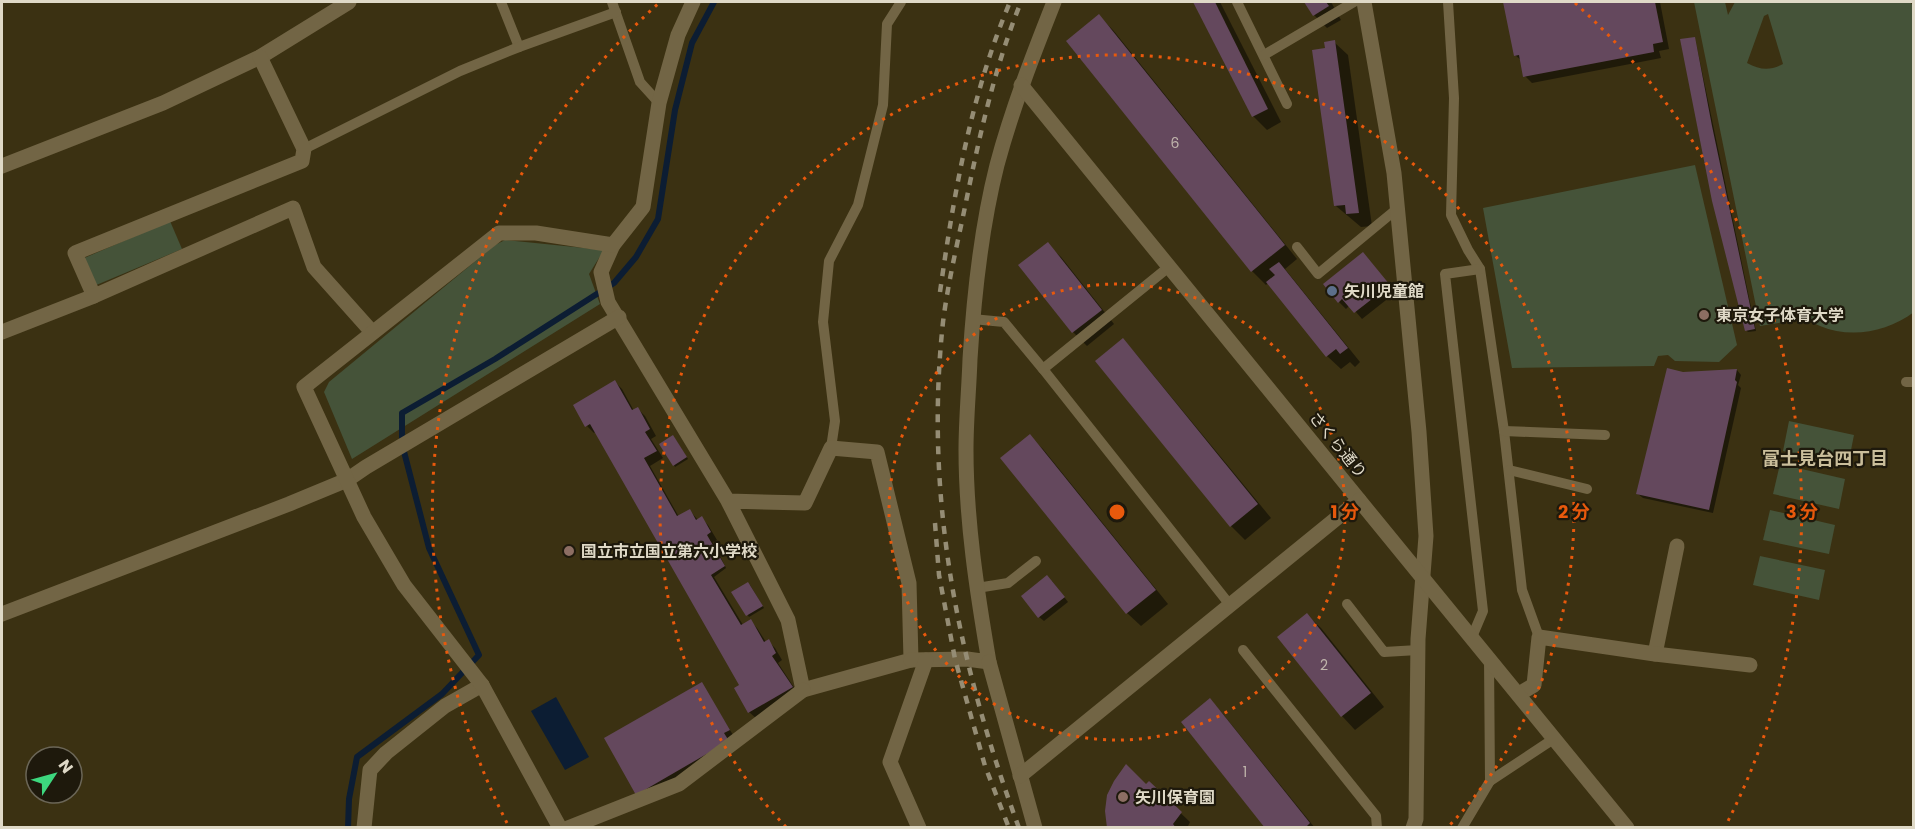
<svg xmlns="http://www.w3.org/2000/svg" width="1915" height="829" viewBox="0 0 1915 829" font-family="Poppins,'Noto Sans JP',sans-serif">
	<rect width="100%" height="100%" fill="#3b3112"/>
	<!-- green -->
	<g fill="#455339" fill-rule="evenodd">
		<path d="M1694,2H1725L1728,15L1735,2H1910L1914,7V312C1887,332 1851,339 1820,326C1808,321 1798,313 1788,306L1790,321L1760,326ZM1768,14L1783,64C1770,71 1760,70 1747,63L1764,16Z"/>
		<path d="M1695,165L1737,345L1719,362L1675,361L1668,355L1658,356L1654,366L1512,368L1483,208Z"/>
		<path d="M170,221L182,249L94,286L82,259Z"/>
		<path d="M505,240L604,250L589,274L600,304L352,459L324,392L329,382L495,245Z"/>
		<path d="M1789,421L1854,435L1848,465L1783,451Z"/>
		<path d="M1780,464L1845,479L1839,509L1773,494Z"/>
		<path d="M1770,510L1835,525L1829,554L1763,540Z"/>
		<path d="M1760,556L1825,570L1819,600L1753,585Z"/>
	</g>
	<!-- water -->
	<path fill="#0c1d33" d="M556,697L589,757L565,770L531,711Z"/>
	<!-- shadow -->
	<g fill="#0007">
		<path d="M1195,2H1220L1281,122L1267,130L1253,116Z"/>
		<path d="M1306,2H1331L1341,20L1327,28L1314,15Z"/>
		<path d="M1505,2H1660L1669,49L1659,51L1661,58L1532,83L1525,76L1522,61L1515,55Z"/>
		<path d="M1099,16L1113,30L1297,259L1285,269L1360,362L1355,367L1350,362L1341,369L1327,356L1269,282L1266,285L1252,271L1068,42Z"/>
		<path d="M1695,38L1756,331L1748,332L1747,331Z"/>
		<path d="M1334,42L1348,55L1372,226L1361,227L1336,206L1327,49Z"/>
		<path d="M1047,244L1061,257L1114,324L1087,346L1073,332L1020,265Z"/>
		<path d="M1370,261L1395,293L1362,319L1350,305L1346,309L1339,302Z"/>
		<path d="M1123,340L1136,354L1271,518L1245,540L1231,526L1097,362Z"/>
		<path d="M1737,370L1741,375L1738,385L1741,388L1713,513L1643,498L1638,494L1683,373Z"/>
		<path d="M615,382L622,389L634,411L638,409L645,416L656,436L651,439L663,458L650,466L679,517L690,511L698,520L701,518L708,525L717,540L713,542L726,568L714,577L743,625L750,621L757,628L766,642L768,641L775,648L782,660L778,663L799,695L757,719L749,712L742,686L596,431L594,433L587,426Z"/>
		<path d="M1029,436L1043,449L1168,604L1141,626L1127,613Z"/>
		<path d="M675,439L688,459L675,467L674,465Z"/>
		<path d="M1052,581L1068,602L1044,621L1039,617Z"/>
		<path d="M750,585L764,608L749,617L733,593Z"/>
		<path d="M1307,615L1321,628L1384,707L1355,730L1342,716Z"/>
		<path d="M702,684L733,735L732,746L642,798Z"/>
		<path d="M1210,700L1223,714L1315,828H1267Z"/>
		<path d="M1149,783L1190,822L1187,828H1109Z"/>
	</g>
	<g fill="none" stroke-linecap="round" stroke-linejoin="round">
		<!-- stream -->
		<path stroke="#0c1d33" stroke-width="6" d="M348,828L349,799L357,757L442,694L479,655L429,548L402,444V413L495,359L614,283L636,257L658,219L675,110L692,43L714,2"/>
	</g>
	<!-- building -->
	<g fill="#64485d">
		<path d="M1193,2H1215L1268,109L1252,117Z"/>
		<path d="M1304,2H1326L1329,6L1313,16Z"/>
		<path d="M1503,2H1655L1663,42L1653,44L1654,52L1523,77L1519,55L1514,56Z"/>
		<path d="M1099,14L1285,245L1251,272L1066,41Z"/>
		<path d="M1695,37L1712,126L1755,329L1745,331L1712,201L1680,39Z"/>
		<path d="M1335,40L1359,213L1346,214L1345,205L1334,206L1312,50L1325,48L1324,42Z"/>
		<path d="M1048,242L1102,310L1072,333L1018,265Z"/>
		<path d="M1363,252L1390,285L1354,313L1342,299L1338,303L1323,284Z"/>
		<path d="M1279,262L1348,348L1340,354L1336,349L1326,357L1266,282L1275,275L1269,269Z"/>
		<path d="M1123,338L1258,504L1230,527L1095,361Z"/>
		<path d="M1667,368L1683,372L1737,369L1735,380L1737,382L1709,510L1636,494Z"/>
		<path d="M615,380L632,410L638,407L650,429L645,432L657,451L644,458L677,516L690,509L696,520L702,516L711,532L707,535L725,566L711,575L741,625L751,619L764,642L769,639L776,653L772,656L793,687L748,713L734,688L739,685L590,424L585,427L573,405Z"/>
		<path d="M1030,434L1156,590L1126,614L1000,458Z"/>
		<path d="M673,435L687,457L673,466L659,444Z"/>
		<path d="M1047,575L1065,597L1038,618L1021,596Z"/>
		<path d="M748,582L763,606L746,616L731,592Z"/>
		<path d="M1307,613L1371,693L1341,717L1277,637Z"/>
		<path d="M702,682L730,730L724,733L729,741L636,795L604,738Z"/>
		<path d="M1210,698L1310,823L1305,828H1265L1181,722Z"/>
		<path d="M1126,764L1146,784L1149,781L1182,812L1173,824L1176,828H1107L1105,811L1107,795L1114,781Z"/>
	</g>
	<g fill="none" stroke-linecap="round" stroke-linejoin="round">
		<!-- service -->
		<g stroke="#726545" stroke-width="10">
			<path d="M501,2L519,47"/>
			<path d="M612,2L640,82L659,103"/>
			<path d="M1237,2L1287,104"/>
			<path d="M1448,2L1454,98L1451,215L1468,250L1480,269L1504,431L1522,590L1539,637"/>
			<path d="M1264,55L1354,2"/>
			<path d="M304,149L460,71L519,47L616,12"/>
			<path d="M1297,247L1318,274L1398,208"/>
			<path d="M972,319L1004,322L1043,369L1230,605"/>
			<path d="M1043,369L1170,266"/>
			<path d="M1906,382H1914"/>
			<path d="M1504,431L1605,435"/>
			<path d="M831,448L835,421L823,322L829,261L858,205L883,105L887,24L901,2"/>
			<path d="M1509,470L1587,489"/>
			<path d="M977,588L1008,583L1036,561"/>
			<path d="M1347,604L1384,652L1418,650"/>
			<path d="M1472,637L1483,611L1445,274L1480,269"/>
			<path d="M1243,650L1376,816L1377,828"/>
			<path d="M1490,781L1555,738"/>
			<path d="M1462,828L1490,781L1489,659"/>
		</g>
		<!-- minor -->
		<g stroke="#726545" stroke-width="15">
			<path d="M1364,2L1394,173L1419,432L1426,536L1418,639L1416,819L1413,828"/>
			<path d="M2,166L163,103L260,57L349,2"/>
			<path d="M613,245L601,272L608,302L728,501L788,620L803,690L911,660L909,583L877,452L831,448L805,503L728,501"/>
			<path d="M94,296L75,253L302,161L304,149L260,57"/>
			<path d="M2,332L94,296L293,208L314,267L372,332"/>
			<path d="M2,614L289,504L347,480L366,467L619,317"/>
			<path d="M1655,654L1677,546"/>
			<path d="M911,660L967,659L989,662C977,592 966,521 966,450C966,419 969,389 970,359C974,294 981,228 997,165C1012,109 1033,55 1054,2"/>
			<path d="M989,662L1035,828"/>
			<path d="M1519,694L1534,685L1539,637L1655,654L1750,665"/>
			<path d="M1020,776L1359,500L1021,85"/>
			<path d="M364,828L370,770L386,753L445,706L482,685"/>
			<path d="M560,828L482,685L404,585L364,517L304,387L499,233H536L613,245L643,207L659,103L678,35L693,2"/>
			<path d="M568,828L679,784L803,690"/>
			<path d="M919,828L890,762L926,660"/>
		</g>
		<!-- tertiary -->
		<path stroke="#726545" stroke-width="15" d="M1359,500L1627,828"/>
		<!-- rail -->
		<g stroke="#958d75" stroke-width="4.5" stroke-dasharray="8 8" stroke-linecap="butt">
			<path d="M940,292C954,193 971,94 1010,2"/>
			<path d="M935,523L939,575L955,659L985,766L1009,828"/>
			<path d="M1019,828C958,663 924,498 943,322C948,282 958,241 966,202C980,133 995,66 1021,2"/>
		</g>
	</g>
	<!-- distance rings -->
	<g fill="none" stroke="#e8590c" stroke-width="3" stroke-dasharray="3 6">
		<circle cx="1117" cy="512" r="228"/>
		<path d="M786 827A457 457 0 1 1 1448 827"/>
		<path d="M507 823A685 685 0 0 1 659 3M1575 3A685 685 0 0 1 1727 823"/>
	</g>
	<!-- markers -->
	<circle fill="#5c6f8a" stroke="#1e190c" stroke-width="2" cx="1332" cy="291" r="6"/>
	<g fill="#8d6e63" stroke="#1e190c" stroke-width="2">
		<circle cx="1704" cy="315" r="6"/>
		<circle cx="569" cy="551" r="6"/>
		<circle cx="1123" cy="797" r="6"/>
	</g>
	<g text-anchor="middle" dominant-baseline="central" stroke-width="4.5" stroke-linejoin="round" paint-order="stroke">
		<!-- number labels -->
		<g font-size="14" fill="#c0b5ac">
			<text x="1175" y="143">6</text>
			<text x="1324" y="665">2</text>
			<text x="1245" y="772">1</text>
		</g>
		<!-- poi labels -->
		<g font-size="16" font-weight="bold" fill="#dfd9c7" stroke="#1e190c" text-anchor="start">
			<text x="1344" y="291">矢川児童館</text>
			<text x="1716" y="315">東京女子体育大学</text>
			<text x="581" y="551">国立市立国立第六小学校</text>
			<text x="1135" y="797">矢川保育園</text>
		</g>
		<!-- street labels -->
		<g font-size="16" fill="#dfd9c7" stroke="#1e190c">
			<text transform="translate(1338 445) rotate(51)">さくら通り</text>
		</g>
		<!-- neighbourhood labels -->
		<g font-size="18" font-weight="bold" fill="#cabe9b" stroke="#1e190c">
			<text x="1825" y="458">富士見台四丁目</text>
		</g>
	</g>
	<circle cx="1117" cy="512" r="9" fill="#e8590c" stroke="#1e190c" stroke-width="3"/>
	<g font-size="18" text-anchor="middle" font-weight="bold" fill="#e8590c" stroke="#1e190c" stroke-width="4.5" stroke-linejoin="round" paint-order="stroke">
		<text x="1345" y="518">1 分</text>
		<text x="1574" y="518">2 分</text>
		<text x="1802" y="518">3 分</text>
	</g>
	<!-- border -->
	<rect width="1915" height="829" fill="none" stroke="#dfd9c7" stroke-width="6"/>
	<!-- north arrow -->
	<g transform="translate(54 775) rotate(54)"><circle r="28" fill="#1e190c" stroke="#6b6657" stroke-width="1.5"/>
	<path d="M0-4.5L10 22L0 15L-10 22Z" fill="#3dd77e"/>
	<text y="-9" font-size="16" font-weight="bold" text-anchor="middle" fill="#dfd9c7">N</text>
	</g>
</svg>
